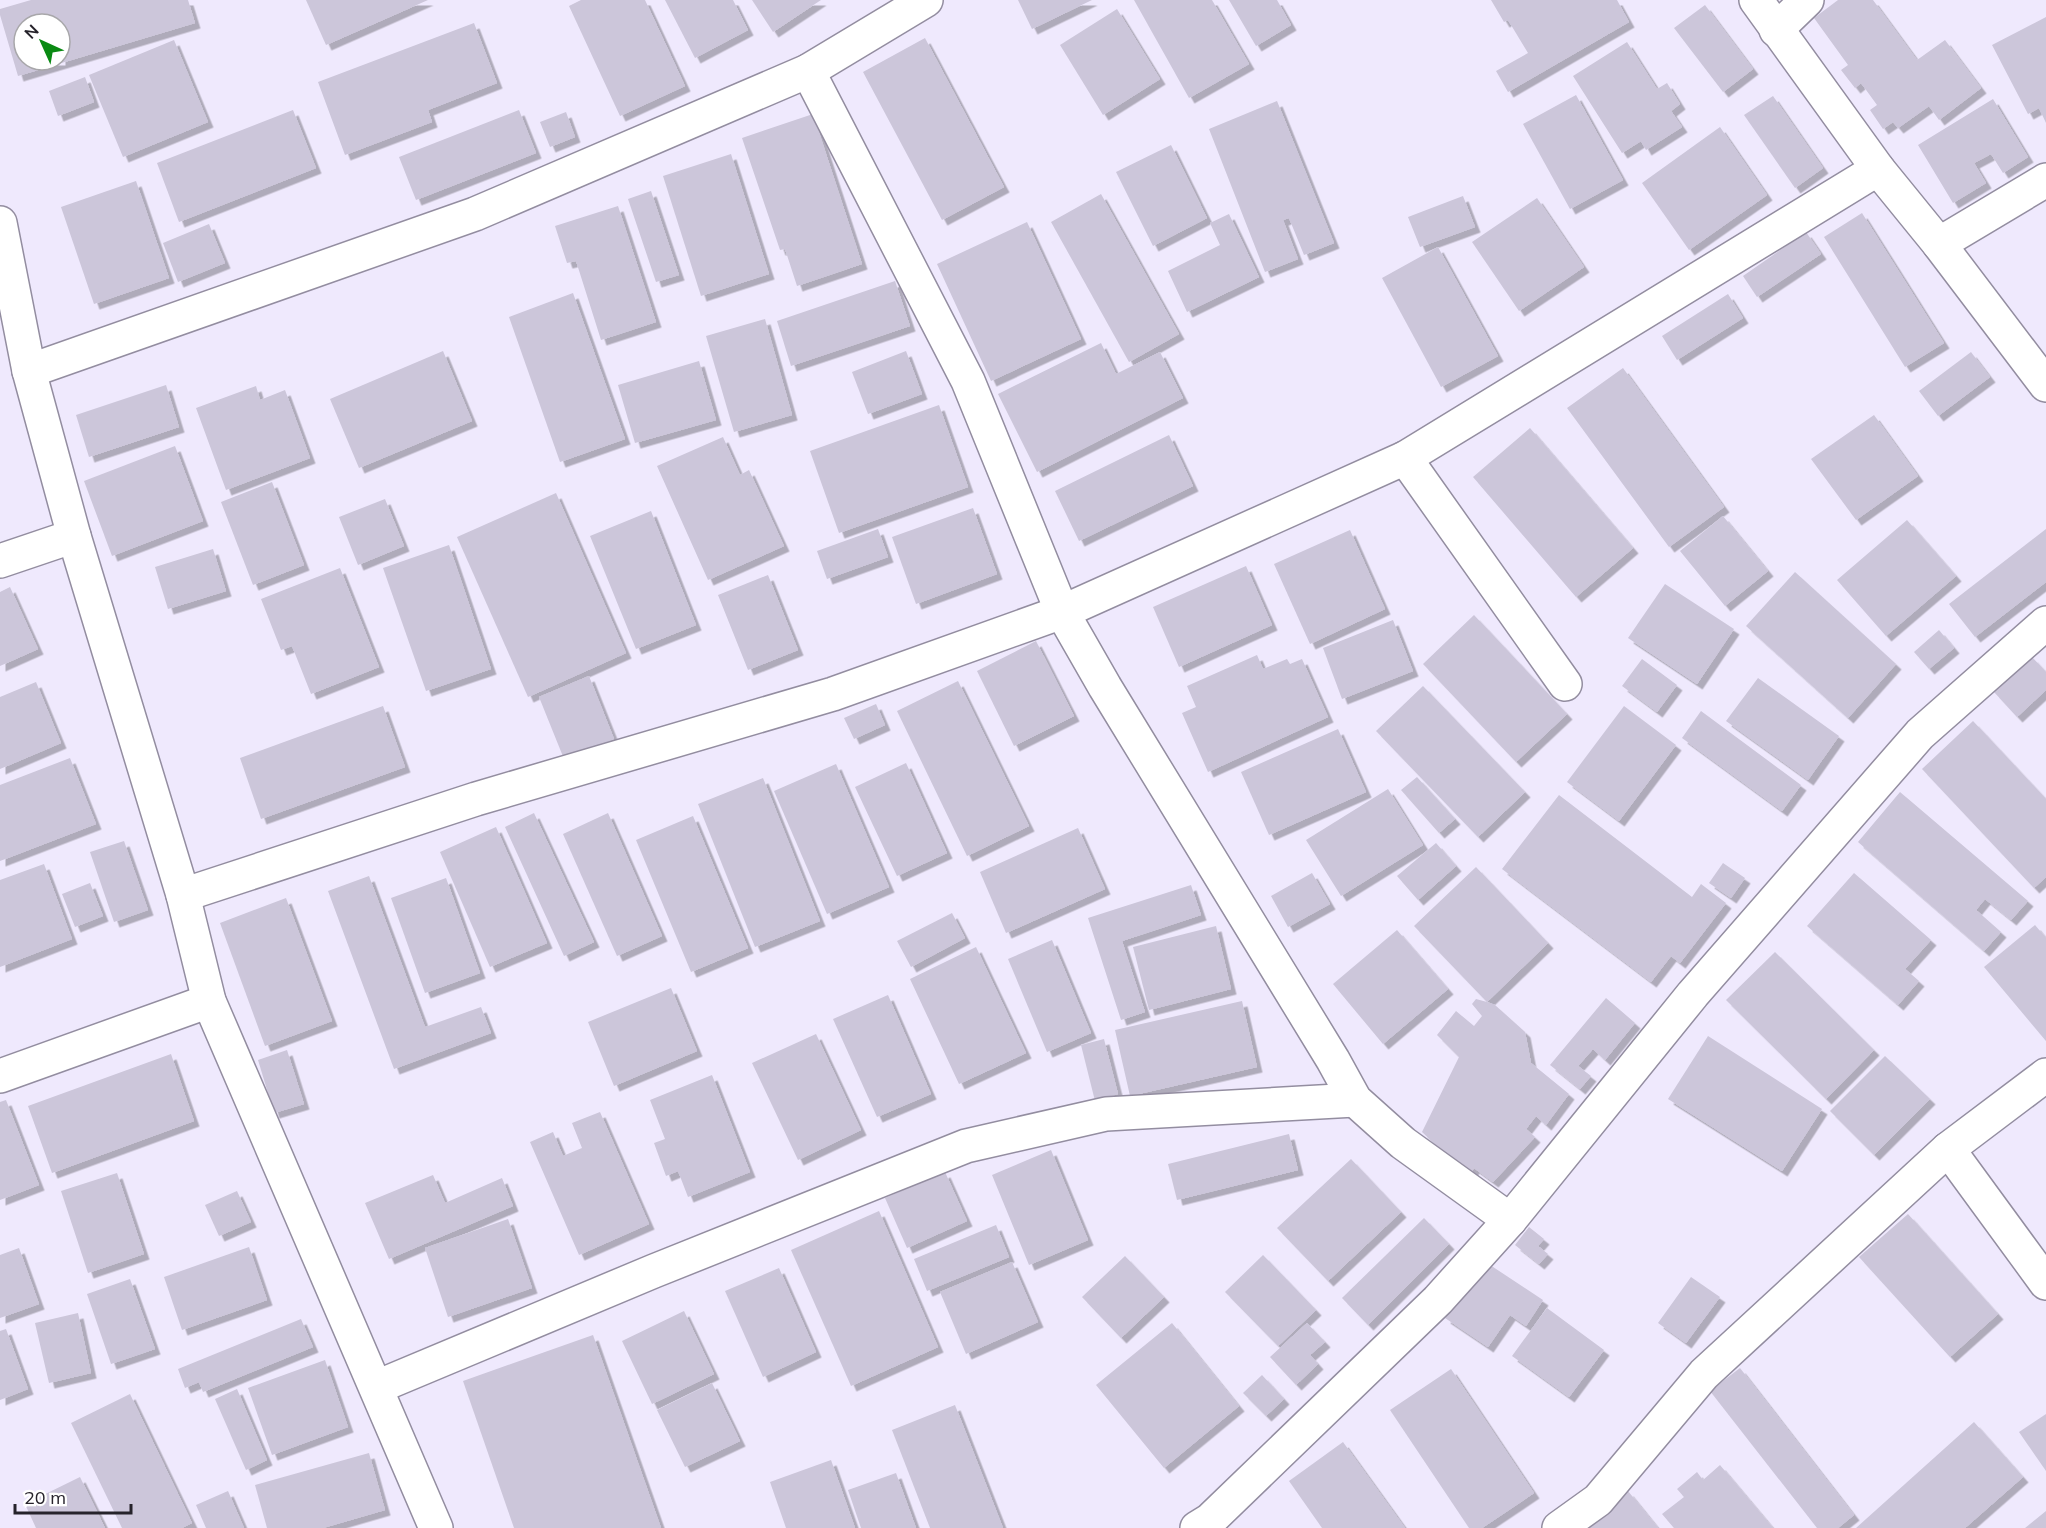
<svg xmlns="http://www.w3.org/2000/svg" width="2046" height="1528" viewBox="0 0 2046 1528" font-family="Mulish,sans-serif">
	<defs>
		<filter id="shadow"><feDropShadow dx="5.5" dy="5.5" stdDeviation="0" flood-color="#0004"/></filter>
	</defs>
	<rect width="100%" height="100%" fill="#efe9fd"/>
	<!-- building -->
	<g fill="#ccc6da" fill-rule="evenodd" filter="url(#shadow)">
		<path d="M31,0H188L195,23L18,76L0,15V9ZM24,24H60V60H24Z"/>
		<path d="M306,0H428L326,45Z"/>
		<path d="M581,0H645L685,86L620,116L569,6Z"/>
		<path d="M665,0H733L748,30L695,58Z"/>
		<path d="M752,0H821L773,32Z"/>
		<path d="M1018,0H1092L1032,29Z"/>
		<path d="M1134,0H1212L1249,64L1189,98Z"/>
		<path d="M1229,0H1277L1291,25L1256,46Z"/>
		<path d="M1491,0H1617L1629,22L1508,92L1496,71L1528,53L1508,20L1504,22Z"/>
		<path d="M1838,0H1873L1917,60L1945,40L1981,88L1939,120L1929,106L1898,128L1893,122L1883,129L1870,110L1877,105L1861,83L1855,88L1841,70L1848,65L1814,18Z"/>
		<path d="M1705,5L1753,69L1723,92L1674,28Z"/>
		<path d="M1117,9L1160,79L1103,115L1060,45Z"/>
		<path d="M2046,17V123L2039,108L2028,114L1992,45Z"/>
		<path d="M474,23L497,83L428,110L432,122L345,155L318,82Z"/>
		<path d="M925,38L1004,187L942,220L863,72Z"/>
		<path d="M174,40L208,122L123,157L89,75Z"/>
		<path d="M1627,42L1657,89L1667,83L1680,104L1671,111L1682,127L1646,150L1641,141L1622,153L1573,76Z"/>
		<path d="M85,77L94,102L58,116L49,91Z"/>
		<path d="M1576,95L1623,180L1570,209L1523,124Z"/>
		<path d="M1773,96L1823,168L1795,188L1744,115Z"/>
		<path d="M1993,99L2028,157L2003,173L1991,154L1974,163L1986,183L1953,203L1918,145Z"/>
		<path d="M1277,101L1334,243L1304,255L1289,218L1283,220L1298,259L1265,272L1209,129Z"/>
		<path d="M293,110L316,168L179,222L157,163Z"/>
		<path d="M519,110L536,153L416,200L399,157Z"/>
		<path d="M566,112L575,137L550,147L540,122Z"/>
		<path d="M813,114L862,264L797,286L785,249L780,250L742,138Z"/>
		<path d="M1720,127L1767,195L1689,250L1642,183Z"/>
		<path d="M1171,145L1207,218L1153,246L1116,172Z"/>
		<path d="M731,154L769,274L701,296L663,176Z"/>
		<path d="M136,181L169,278L94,304L61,207Z"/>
		<path d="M651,191L679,275L656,282L628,199Z"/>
		<path d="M1101,194L1179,334L1129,362L1051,222Z"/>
		<path d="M1463,196L1475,227L1420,247L1408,217Z"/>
		<path d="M1537,198L1584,267L1519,311L1472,242Z"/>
		<path d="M618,206L656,322L601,340L576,261L567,263L555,226Z"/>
		<path d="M1862,213L1944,343L1905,367L1824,237Z"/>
		<path d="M1229,214L1259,277L1187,312L1168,271L1220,245L1210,223Z"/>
		<path d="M1027,222L1081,339L991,381L937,264Z"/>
		<path d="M209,224L225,263L178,282L163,243Z"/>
		<path d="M1806,232L1821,254L1757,297L1743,276Z"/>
		<path d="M1438,247L1498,356L1441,387L1382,278Z"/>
		<path d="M895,281L910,326L791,366L777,321Z"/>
		<path d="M573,293L625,439L560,462L509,317Z"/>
		<path d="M1728,294L1743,318L1677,360L1662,336Z"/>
		<path d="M765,319L792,415L734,432L706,336Z"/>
		<path d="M1101,343L1116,374L1160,352L1183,398L1037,472L998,394Z"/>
		<path d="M443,351L472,421L359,468L330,399Z"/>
		<path d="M906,351L922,394L868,414L852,372Z"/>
		<path d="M1971,352L1990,377L1938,416L1919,391Z"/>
		<path d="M699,361L716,420L635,443L618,385Z"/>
		<path d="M1623,368L1724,507L1669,547L1567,408Z"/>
		<path d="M166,385L179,427L89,457L76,415Z"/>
		<path d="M256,386L260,400L285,390L310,458L226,490L196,408Z"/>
		<path d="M939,405L968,487L839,533L810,451Z"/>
		<path d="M1874,415L1918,476L1856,520L1811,459Z"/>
		<path d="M1530,428L1633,548L1576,597L1473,477Z"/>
		<path d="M1169,435L1193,486L1079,541L1055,491Z"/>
		<path d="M723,437L740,475L749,470L784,546L708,580L657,466Z"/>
		<path d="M175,446L203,521L112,556L84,481Z"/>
		<path d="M272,482L304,565L253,585L221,502Z"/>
		<path d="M556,493L626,653L528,697L457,537Z"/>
		<path d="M385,499L404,546L358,565L339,517Z"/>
		<path d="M973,508L997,574L916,604L892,537Z"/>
		<path d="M651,511L696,625L636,649L590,536Z"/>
		<path d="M1723,516L1768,571L1725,606L1680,551Z"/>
		<path d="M1907,520L1956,576L1886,636L1837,580Z"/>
		<path d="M878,529L888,557L827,579L817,551Z"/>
		<path d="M2046,529V582L1975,637L1949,604Z"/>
		<path d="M1350,530L1385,609L1310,644L1274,564Z"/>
		<path d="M449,545L491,669L426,691L383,568Z"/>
		<path d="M213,549L226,591L168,609L155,567Z"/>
		<path d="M1246,566L1272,625L1179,667L1153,607Z"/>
		<path d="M340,568L379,667L311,694L292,646L281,650L261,599Z"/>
		<path d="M1795,572L1896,664L1848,718L1746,626Z"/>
		<path d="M768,575L798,650L748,670L718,595Z"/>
		<path d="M1665,584L1734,629L1697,684L1628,638Z"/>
		<path d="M10,587L38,649L0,666V592Z"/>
		<path d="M1474,615L1567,714L1516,762L1423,664Z"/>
		<path d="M1393,620L1413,671L1342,699L1323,648Z"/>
		<path d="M1939,630L1954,648L1929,669L1914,652Z"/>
		<path d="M1036,641L1074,716L1014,746L977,671Z"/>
		<path d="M1257,655L1263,669L1287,659L1290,664L1302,659L1328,717L1208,772L1182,713L1196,707L1187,686Z"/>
		<path d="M2032,657L2046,672V690L2017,717L1994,692Z"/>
		<path d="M1642,659L1677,685L1657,712L1622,686Z"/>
		<path d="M589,676L614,739L564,759L539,697Z"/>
		<path d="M1758,678L1839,736L1808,780L1726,721Z"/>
		<path d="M958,681L1029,826L967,856L897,711Z"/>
		<path d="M36,682L61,743L0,769V697Z"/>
		<path d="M1423,686L1525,792L1478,837L1376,731Z"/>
		<path d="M876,704L885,725L854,739L844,718Z"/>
		<path d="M383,706L405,767L261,819L240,758Z"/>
		<path d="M1624,706L1676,745L1619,821L1567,782Z"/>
		<path d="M1701,711L1801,785L1782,811L1682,738Z"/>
		<path d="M1973,721L2046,799V877L2034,888L1922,769Z"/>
		<path d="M1338,729L1366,792L1269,835L1241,772Z"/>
		<path d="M70,758L96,824L0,861V785Z"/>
		<path d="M906,763L947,853L897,876L855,787Z"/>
		<path d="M836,764L889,887L827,914L774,791Z"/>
		<path d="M1417,777L1455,819L1439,833L1401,790Z"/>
		<path d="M763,778L820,921L755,947L698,804Z"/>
		<path d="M1388,789L1423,845L1341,896L1306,840Z"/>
		<path d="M1900,792L2028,901L2011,920L1985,899L1976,910L2001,932L1984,951L1858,842Z"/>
		<path d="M1559,795L1692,897L1701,884L1726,903L1680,963L1671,956L1651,982L1502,869Z"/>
		<path d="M534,813L594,942L564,956L505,827Z"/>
		<path d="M608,813L662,936L617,956L563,834Z"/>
		<path d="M693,816L748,948L691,972L636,840Z"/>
		<path d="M496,827L547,943L490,967L440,852Z"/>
		<path d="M1078,828L1105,889L1006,933L980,872Z"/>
		<path d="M124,841L148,910L114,922L90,852Z"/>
		<path d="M1436,843L1456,866L1418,900L1397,876Z"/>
		<path d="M1723,863L1745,878L1731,898L1709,883Z"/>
		<path d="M44,864L72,939L0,967V880Z"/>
		<path d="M1476,867L1548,943L1487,1002L1495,1005L1525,1032L1531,1063L1569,1094L1546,1125L1536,1116L1526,1129L1535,1137L1493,1182L1474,1168L1469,1176L1422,1132L1459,1057L1437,1035L1456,1011L1474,1026L1482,1016L1472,1004L1476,999L1487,1002L1414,926Z"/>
		<path d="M1312,873L1330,904L1288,927L1271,896Z"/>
		<path d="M1854,873L1931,940L1905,969L1919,981L1898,1005L1807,926Z"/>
		<path d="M369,876L425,1027L481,1007L491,1033L394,1069L328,891Z"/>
		<path d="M446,878L480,973L425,993L391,898Z"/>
		<path d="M90,883L103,916L75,927L62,894Z"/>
		<path d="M1191,885L1201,915L1122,941L1145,1012L1121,1020L1088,918Z"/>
		<path d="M286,898L332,1021L265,1046L220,923Z"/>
		<path d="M952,913L965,938L911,967L897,941Z"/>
		<path d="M2035,925L2046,938V1041L1984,967Z"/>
		<path d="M1216,926L1231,989L1149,1010L1133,947Z"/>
		<path d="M1397,930L1448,989L1383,1044L1333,984Z"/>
		<path d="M1052,940L1091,1033L1047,1052L1008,959Z"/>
		<path d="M976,947L1026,1053L959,1084L910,979Z"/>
		<path d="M1775,952L1874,1050L1826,1099L1726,1000Z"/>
		<path d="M671,988L697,1051L614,1086L588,1022Z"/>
		<path d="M888,995L931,1094L877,1117L833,1019Z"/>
		<path d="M1606,998L1635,1023L1605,1060L1593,1049L1578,1066L1591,1076L1580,1089L1550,1065Z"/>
		<path d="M1242,1001L1257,1067L1130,1096L1115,1030Z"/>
		<path d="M816,1034L861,1130L798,1160L752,1063Z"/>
		<path d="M1708,1036L1822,1109L1782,1171L1668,1099Z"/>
		<path d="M1104,1039L1118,1094L1095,1101L1081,1045Z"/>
		<path d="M287,1050L304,1104L274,1113L258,1060Z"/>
		<path d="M171,1054L194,1121L52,1173L28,1106Z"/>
		<path d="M1885,1056L1930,1099L1874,1155L1830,1111Z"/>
		<path d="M712,1075L750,1172L688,1197L678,1171L666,1176L654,1143L665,1139L650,1100Z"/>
		<path d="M6,1100L39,1185L0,1200V1102Z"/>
		<path d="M600,1112L649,1224L579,1255L530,1142L553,1132L563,1156L582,1148L572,1123Z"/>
		<path d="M1289,1134L1298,1170L1177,1200L1168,1164Z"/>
		<path d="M1051,1150L1088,1240L1029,1265L992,1175Z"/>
		<path d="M1351,1159L1401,1212L1328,1281L1277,1228Z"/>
		<path d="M945,1172L967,1221L907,1248L885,1198Z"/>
		<path d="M117,1173L144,1254L88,1273L61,1191Z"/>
		<path d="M433,1175L445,1203L502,1178L513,1206L389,1259L365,1203Z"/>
		<path d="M237,1191L251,1222L219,1236L205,1205Z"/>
		<path d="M879,1211L938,1347L851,1386L791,1250Z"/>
		<path d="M1908,1214L1998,1314L1950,1357L1859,1257Z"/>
		<path d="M1424,1218L1449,1244L1368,1325L1342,1298Z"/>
		<path d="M508,1219L532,1288L448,1317L425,1248Z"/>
		<path d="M996,1225L1009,1257L927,1291L914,1259Z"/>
		<path d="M1529,1227L1544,1239L1538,1246L1548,1254L1539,1264L1515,1245Z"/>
		<path d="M249,1247L267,1300L182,1330L164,1277Z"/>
		<path d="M19,1248L39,1304L0,1318V1255Z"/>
		<path d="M1263,1255L1316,1310L1278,1346L1225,1292Z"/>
		<path d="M1125,1256L1164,1297L1121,1338L1082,1297Z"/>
		<path d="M1484,1261L1543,1300L1526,1326L1510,1315L1488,1347L1445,1318Z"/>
		<path d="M1012,1262L1038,1322L966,1354L940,1292Z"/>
		<path d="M779,1268L816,1352L763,1377L725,1291Z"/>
		<path d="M1691,1277L1720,1297L1686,1343L1658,1323Z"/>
		<path d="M130,1279L155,1349L111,1364L87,1294Z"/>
		<path d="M1547,1308L1604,1350L1569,1397L1512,1356Z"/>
		<path d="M684,1311L714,1374L652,1404L622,1341Z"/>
		<path d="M78,1313L91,1373L49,1383L35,1323Z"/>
		<path d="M301,1319L313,1347L203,1392L199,1382L185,1388L178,1369Z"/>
		<path d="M1172,1323L1239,1406L1164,1468L1096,1385Z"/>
		<path d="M1307,1323L1325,1342L1310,1355L1318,1364L1296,1385L1270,1357Z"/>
		<path d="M6,1329L28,1389L0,1400V1331Z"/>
		<path d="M593,1335L661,1528H514L463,1381Z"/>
		<path d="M325,1360L348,1427L272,1455L248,1388Z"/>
		<path d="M1740,1368L1854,1515L1838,1528H1817L1710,1391Z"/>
		<path d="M1451,1369L1534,1493L1482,1528H1469L1390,1410Z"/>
		<path d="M1262,1375L1284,1399L1266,1416L1243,1393Z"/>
		<path d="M712,1383L740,1441L685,1467L657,1410Z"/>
		<path d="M237,1389L267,1460L246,1470L215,1399Z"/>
		<path d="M130,1394L192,1523L182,1528H122L71,1423Z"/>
		<path d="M955,1405L1003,1528H930L892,1430Z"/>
		<path d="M2046,1414V1471L2019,1432Z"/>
		<path d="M1974,1422L2023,1477L1965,1528H1856Z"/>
		<path d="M1343,1442L1405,1528H1322L1289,1481Z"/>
		<path d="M369,1453L385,1510L323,1528H267L255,1485Z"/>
		<path d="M831,1460L855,1528H786L770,1482Z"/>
		<path d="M1720,1465L1773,1528H1674L1662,1514L1684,1497L1677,1489L1697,1472L1703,1480Z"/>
		<path d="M896,1473L916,1528H861L848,1490Z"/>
		<path d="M80,1477L105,1528H36L25,1504Z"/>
		<path d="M228,1491L244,1528H206L196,1505Z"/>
		<path d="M1628,1491L1658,1528H1583Z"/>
		<path d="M2046,1511V1528H2025Z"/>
	</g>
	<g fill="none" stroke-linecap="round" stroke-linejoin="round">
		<!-- minor casing -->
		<g stroke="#938da0" stroke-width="36">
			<g id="minor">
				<path d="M1756,0L1878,169L1939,244L2046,385"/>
				<path d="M1776,30L1807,0"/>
				<path d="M808,71L968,381L1062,612L1105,687L1333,1060L1355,1100L1403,1143L1510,1220"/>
				<path d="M0,223L29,371L74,536L183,895L209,1001L436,1528"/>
				<path d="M1939,244L2046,180"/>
				<path d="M29,371L475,214L808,71L926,0"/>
				<path d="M1405,458L1565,684"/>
				<path d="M0,561L74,536"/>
				<path d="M183,895L476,799L833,694L1062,612L1405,458L1878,169"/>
				<path d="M0,1076L209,1001"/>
				<path d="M1948,1149L2046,1283"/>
				<path d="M377,1387L654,1271L966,1146L1106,1114L1355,1100"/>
				<path d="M1197,1528L1210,1520L1438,1300L1510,1220L1693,994L1920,734L2046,623"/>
				<path d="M1559,1528L1598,1500L1704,1374L1948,1149L2046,1075"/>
			</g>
		</g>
		<!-- minor -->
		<use href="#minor" stroke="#fff" stroke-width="33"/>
	</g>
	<!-- north arrow -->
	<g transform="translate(42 42) rotate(315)"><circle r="28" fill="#ffffff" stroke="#a8a7aa" stroke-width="1.5"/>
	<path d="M0-4.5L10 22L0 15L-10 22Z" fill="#0a8a13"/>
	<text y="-9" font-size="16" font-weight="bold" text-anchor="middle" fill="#26232b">N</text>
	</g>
	<!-- scale -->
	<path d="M15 1504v9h116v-9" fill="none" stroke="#26232b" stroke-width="3"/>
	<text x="24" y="1504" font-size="18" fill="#26232b" stroke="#ffffff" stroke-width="4.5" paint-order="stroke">20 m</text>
</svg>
